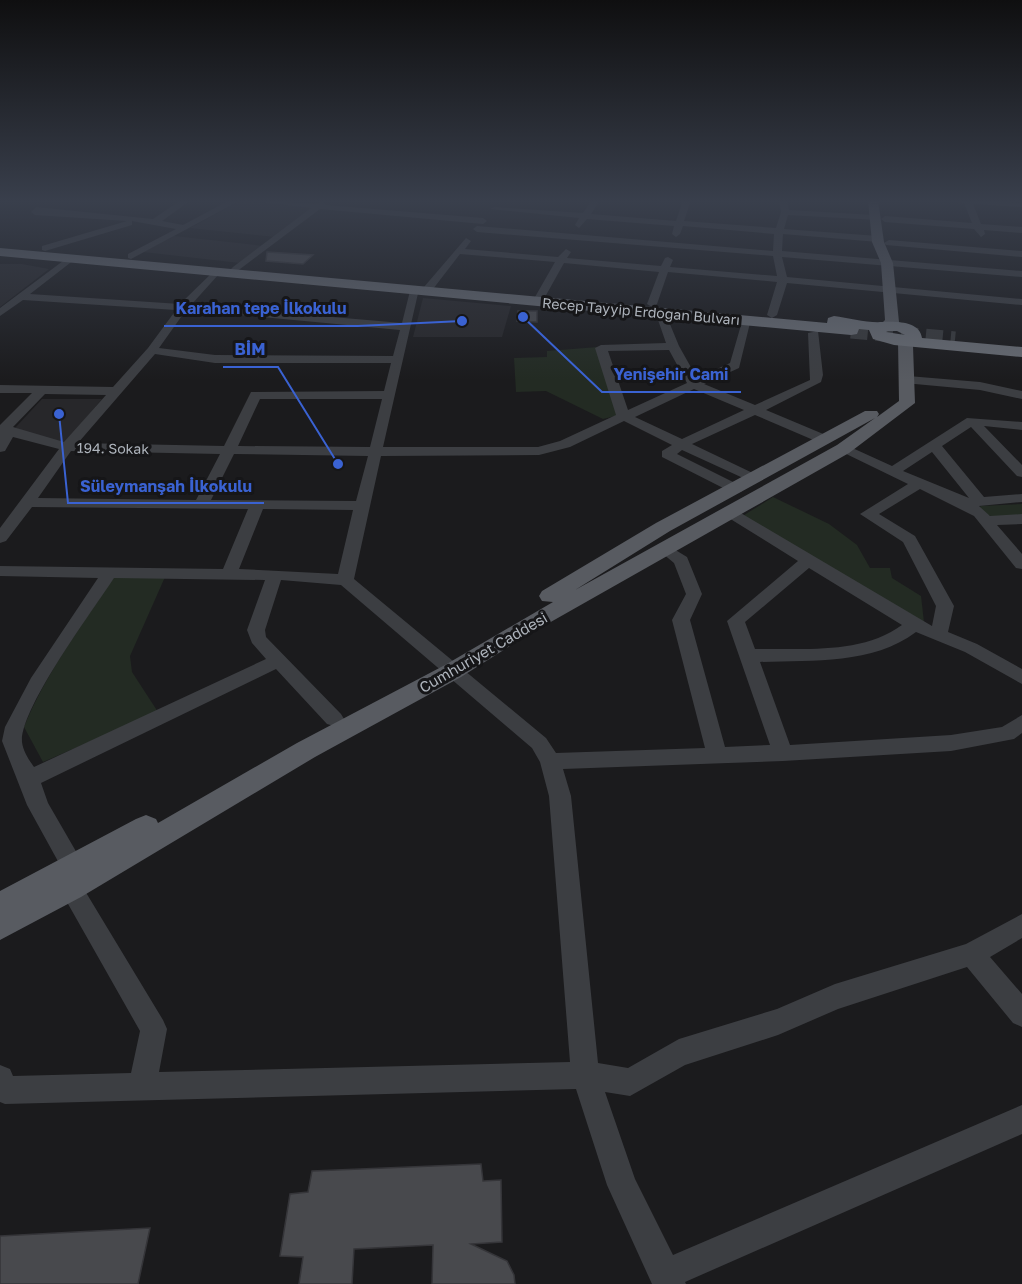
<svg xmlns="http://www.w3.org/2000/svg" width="1022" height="1284" viewBox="0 0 1022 1284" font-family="'Golos Text',sans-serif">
	<rect width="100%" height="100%" fill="#1b1b1d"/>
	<!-- built -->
	<g fill="#27272a">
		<path d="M240,201L315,208L275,237L190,228Z"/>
		<path d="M174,236L264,246L240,263L143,252Z"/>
		<path d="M0,264H22L49,269L0,307Z"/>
		<path d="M423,298L511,306L502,337H413Z"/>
		<path d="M42,399H102L66,442L58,443L15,428Z"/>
	</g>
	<!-- green -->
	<g fill="#232b23">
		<path d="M598,347L620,415L603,419L546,391L516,392L514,358L547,357V351Z"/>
		<path d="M773,497L829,524L857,545L870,568H890L892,578L921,596L924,622L741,517Z"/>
		<path d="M1022,504V516C1009,517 986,522 980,506Z"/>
		<path d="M114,577H165L130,656L132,672L158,712L43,762L24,727C46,673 82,625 114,577Z"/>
	</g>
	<!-- building -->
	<g fill="#48494d" stroke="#353539" stroke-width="1.5">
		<path d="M267,252L313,255L303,264L266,261Z"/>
		<path d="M518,311H537V322L517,321Z"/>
		<path d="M481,1164L483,1181L501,1180L502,1242L471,1244L507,1261L514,1275L515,1284H432L433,1245L354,1249L352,1284H299L303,1257L280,1256L290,1194L308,1192L312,1171Z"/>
		<path d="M150,1228L138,1284H0V1236Z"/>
	</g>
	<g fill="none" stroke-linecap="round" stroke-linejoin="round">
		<!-- highway-tunnel -->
		<path stroke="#383a3d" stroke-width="17" stroke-dasharray="17 8" stroke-linecap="butt" d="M851,330L955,340"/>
		<!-- minor -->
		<g fill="#3c3e42" fill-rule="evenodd">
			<path d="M181,200H191L162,221L183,225L230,200H241L131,259L128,258V254L176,229L132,221V225L45,251L42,250V246L127,221L35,215L31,212L36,207L153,219Z"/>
			<path d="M243,200L317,204L323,201L326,205L483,218L487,221L483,224L320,209L236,272L231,269L233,267L311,208Z"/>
			<path d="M592,200H600L591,214L676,221L683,200H691L684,221L776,228L781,212L779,200H787L789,210L875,215L878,220L788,215L784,229L878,236L882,239L878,242L783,234L782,251L1022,271V277L782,257L787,277L1022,299V305L787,283L777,315L772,318L767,315L777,282L668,272L657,304L652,307L647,304L659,272L564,263L545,297L540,300L535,297L555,262L460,254L433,289L424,287L466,238L471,241L465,249L558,257L566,249L571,252L567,258L661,266L665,258L668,257L673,260L670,267L777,276L773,256L477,232L473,229L477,226L773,251L774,234L683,226L680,234L676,237L672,234L674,226L587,219L579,228L575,225L579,218L490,209L494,207L583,213Z"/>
			<path d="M947,200L1022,203V207L973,204L981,224L1022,227V233L984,230L985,234L981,237L974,229L885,222L881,219L885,216L972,223L964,203Z"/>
			<path d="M889,240L1022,251V257L886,245L884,243Z"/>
			<path d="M67,258L72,261L70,263L30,294L180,304L216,269L219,270V274L191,305L402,323L410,291L419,289L383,447H538L560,441L616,415L595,348L601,345L666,343L657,317L658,315L667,317L679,346L697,378L730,363L741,325L750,323L739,368L704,384L755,405L810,380L808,333L818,331L823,375L821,382L766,410L828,436V442H818L755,415L692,444L759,476L761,479L754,483L682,450L677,454L741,486L743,489L741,492H731L662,457V451L672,445L624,421L570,447L539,455L381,456L354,579L546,738L556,753L705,748L672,620L686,594L674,563L656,548L664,543L687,557L702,594L690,620L725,747L770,745L727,621L798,561L724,515L721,512L724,509H734L932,626L936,606L903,542L860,514L908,484L836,449L838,446H848L892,466L967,418L1022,422V430L984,426L1022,465V477L1017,476L971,427L942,446L984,497L1022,494V502L979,506L990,516L1022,514V524L997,525L1022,554V569L1016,568L974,516L920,489L879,514L915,536L954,606L948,632L977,644L1022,669V684L965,652L916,632C872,665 812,660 760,662L790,745L951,735L1002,727L1022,715V733L1014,739L951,751L783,761L563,769L571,796L598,1063L628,1068L679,1039L777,1009L835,984L966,944L1022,914V938L990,957L1022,994V1027L1013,1023L967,967L838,1009L778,1035L685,1065L630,1096L605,1092L635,1179L673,1255L1022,1105V1134L685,1282L686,1284H652L607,1185L576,1089L5,1104L0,1102V1065L10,1069L13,1076L131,1073L140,1031L59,888L63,881L71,878L79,881L163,1020L167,1029L159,1072L570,1062L549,796L540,762L532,748L341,585L281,580L265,630L266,637L341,714L344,719L341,724L334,726L327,724L276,669L41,783L48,803L85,867L81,874L73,877L65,874L27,805L2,741L5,727L31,678L98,578L0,576V566L223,569L248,509L32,507L6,541L0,543V528L59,449L13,437L5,451L0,452V425L32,393H0V385L113,387L148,348L176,310L23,300L0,316V308ZM186,310L400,330L393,356L215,355L159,348ZM669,350L687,383L628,410L608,351ZM155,354L215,363H391L384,391L251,392L224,446L78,443ZM694,389L744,410L682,439L635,417ZM45,394L106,395L64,442L13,427ZM260,399H382L370,447L238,446ZM71,451L220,454L196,500L38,498ZM932,452L969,498L903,471ZM234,454L368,456L356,501L211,500ZM263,509L353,510L338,574L239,569ZM809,568L902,625C861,655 803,648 755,649L745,622ZM114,578L265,580L247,630L252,643L266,659L34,767C29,760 23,751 22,742C20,708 94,609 114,578Z"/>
			<path d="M908,376L980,382L1022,391V399L980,390L904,383L902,380Z"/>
		</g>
		<!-- major -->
		<g fill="#585b61" fill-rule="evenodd">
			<path d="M868,200H878L884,242L893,263L899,322L886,330L879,326L885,320L881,263L872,242Z"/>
			<path d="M905,337L910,338L913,346L915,403L849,453L526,636L461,677L315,757L81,897L0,940V891L136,819L146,815L156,819L158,823L297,743L445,665L553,602L542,601L539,596L542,591L656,523L865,411H877L879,414L877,417L899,401L898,341ZM875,418L837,445L575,590L670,531Z"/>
		</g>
		<!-- highway -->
		<path fill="#686c73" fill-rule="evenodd" d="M0,248L827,323L828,318L834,316C849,318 867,323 882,322C896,321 920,321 922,338L1022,347V357L894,345L873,339L869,330L859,329L857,334L851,335L0,256ZM888,331H897L905,335L886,332Z"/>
	</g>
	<!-- sky -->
	<linearGradient id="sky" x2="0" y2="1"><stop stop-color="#0f0f10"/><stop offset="0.53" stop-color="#393f4c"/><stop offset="1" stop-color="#393f4c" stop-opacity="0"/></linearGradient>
	<rect width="1022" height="380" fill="url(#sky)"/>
	<g text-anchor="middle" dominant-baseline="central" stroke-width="6" stroke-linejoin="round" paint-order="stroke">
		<!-- far-street labels -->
		<g font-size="14" fill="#aeb4bc" stroke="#161618">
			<text transform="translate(641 311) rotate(5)">Recep Tayyip Erdoğan Bulvarı</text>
			<text transform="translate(113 448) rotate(1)">194. Sokak</text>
		</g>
		<!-- street labels -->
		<g font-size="15" fill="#aeb4bc" stroke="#161618">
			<text transform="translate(483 652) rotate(-30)">Cumhuriyet Caddesi</text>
		</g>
	</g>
	<!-- callouts -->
	<path fill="none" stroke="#3a62d2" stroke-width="2" d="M462 321L358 326H164M338 464L278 367H223M523 317L602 392H741M59 414L68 503H264"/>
	<g fill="#3a62d2" stroke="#161618" stroke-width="2">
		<circle cx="462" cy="321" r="6"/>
		<circle cx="338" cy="464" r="6"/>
		<circle cx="523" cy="317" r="6"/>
		<circle cx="59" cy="414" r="6"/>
	</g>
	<g font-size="16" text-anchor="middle" font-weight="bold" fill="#3a62d2" stroke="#161618" stroke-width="6" stroke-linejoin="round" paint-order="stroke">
		<text x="261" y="314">Karahan tepe İlkokulu</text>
		<text x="250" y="355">BİM</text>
		<text x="671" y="380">Yenişehir Cami</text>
		<text x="166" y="492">Süleymanşah İlkokulu</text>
	</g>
</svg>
